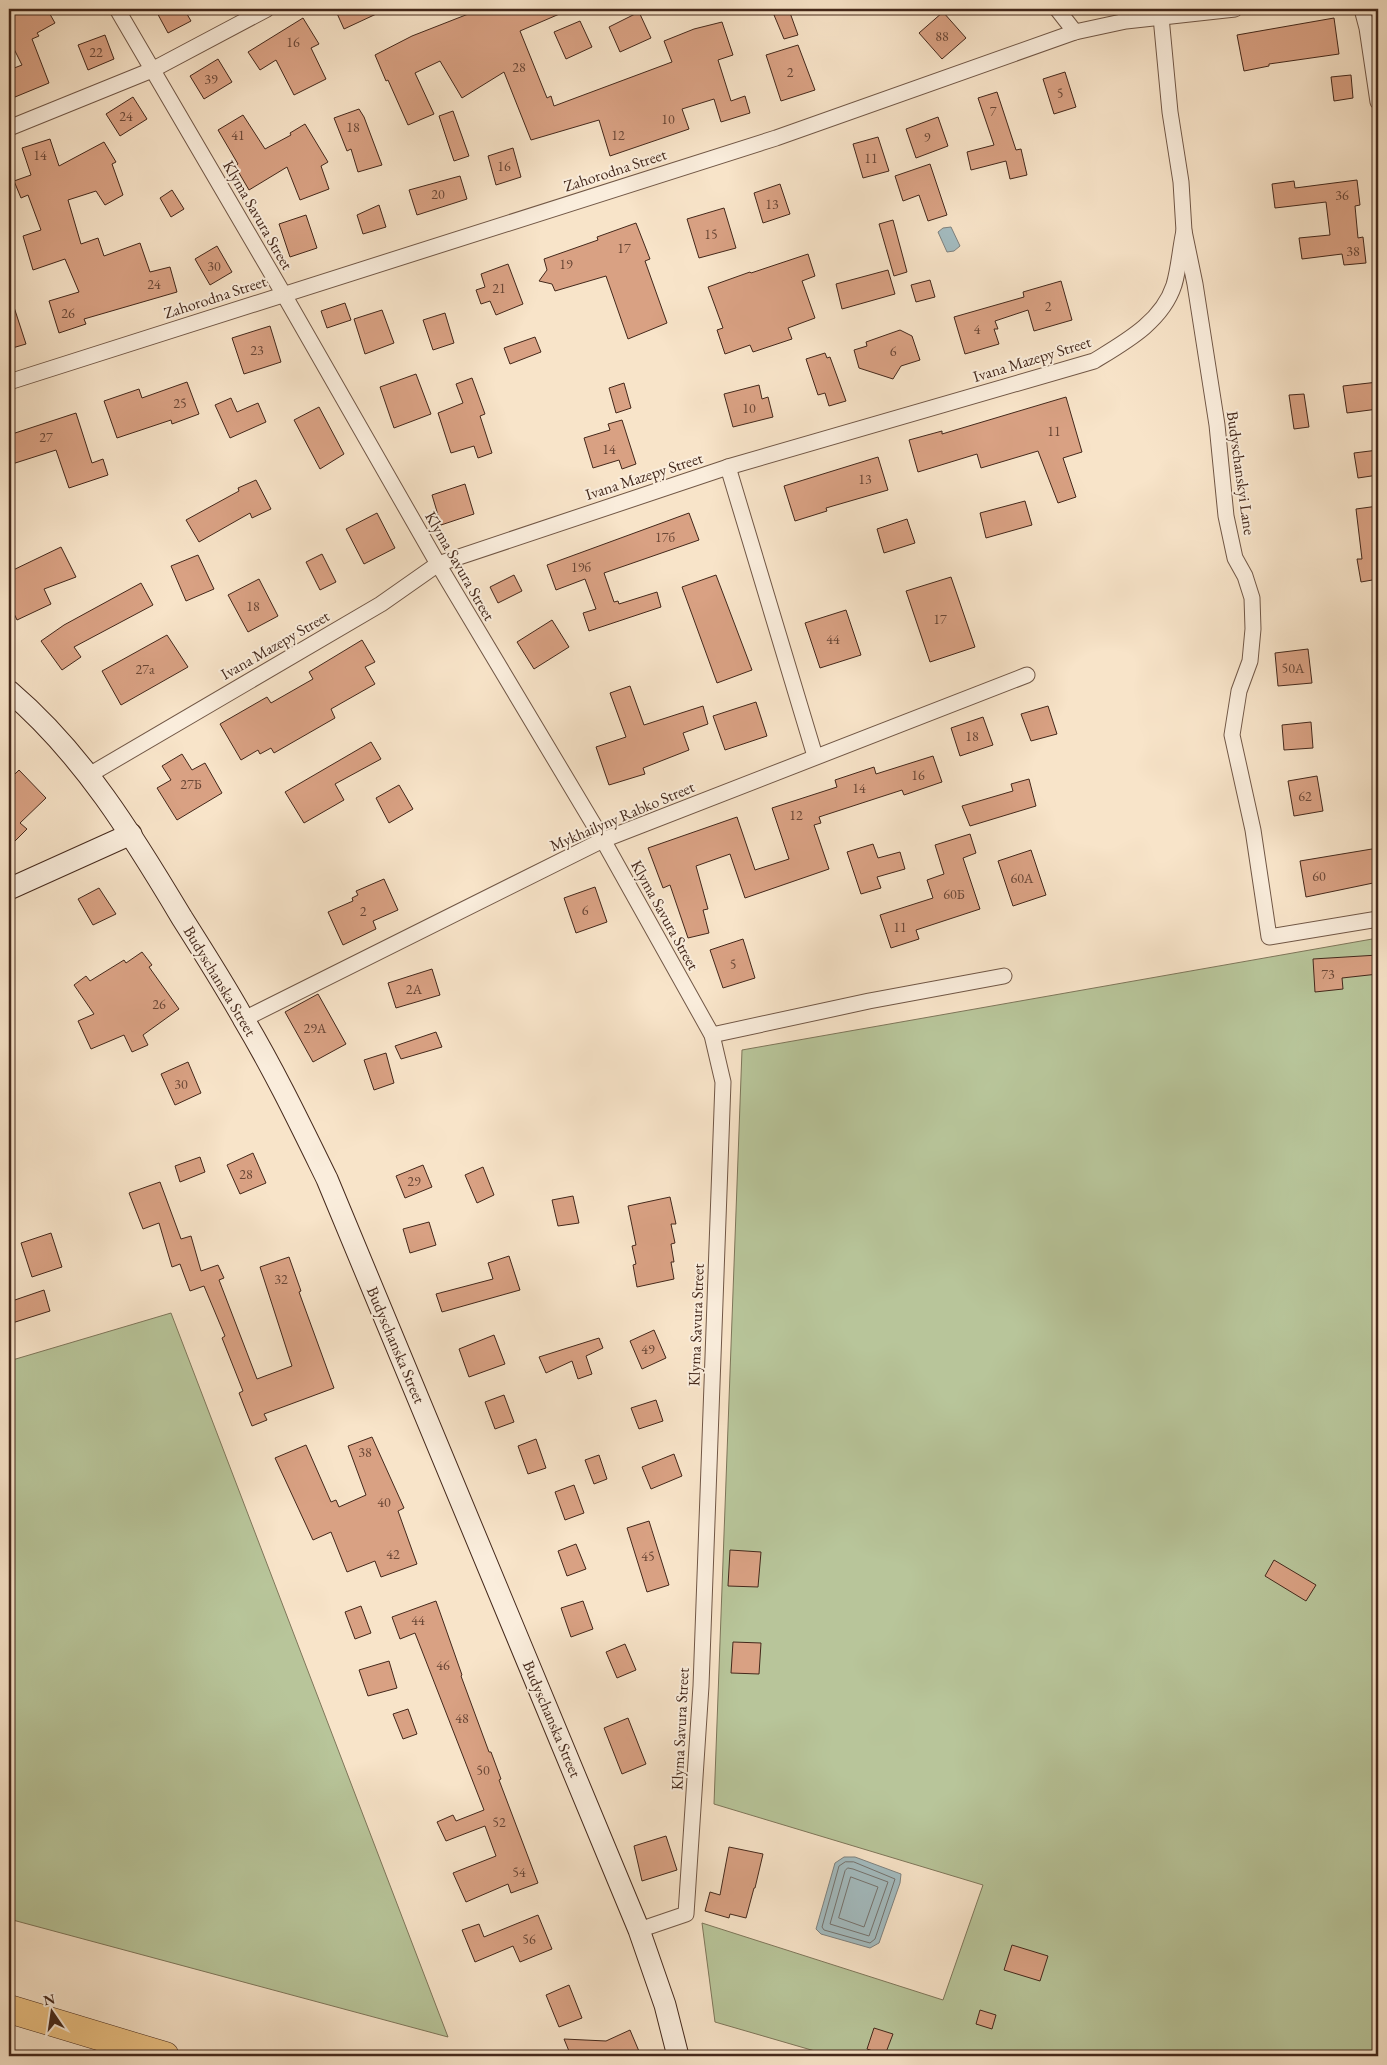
<svg xmlns="http://www.w3.org/2000/svg" width="1387" height="2065" viewBox="0 0 1387 2065" font-family="'EB Garamond',serif">
	<rect width="100%" height="100%" fill="#f8e4c9"/>
	<filter id="stains"><feTurbulence type="fractalNoise" baseFrequency=".004" numOctaves="4"/><feColorMatrix values="0 0 0 0 .2 0 0 0 0 .09 0 0 0 0 .02 0 0 0 .5 -.17"/></filter>
	<radialGradient id="worn" r=".72"><stop offset=".6" stop-color="#630" stop-opacity="0"/><stop offset="1" stop-color="#630" stop-opacity=".3"/></radialGradient>
	<!-- green -->
	<g fill="#b8c59a" stroke="#7e765a">
		<path d="M1378,938V2056H832L715,2022L702,1923L943,2000L983,1885L714,1804L742,1050Z"/>
		<path d="M171,1313L448,2037L9,1919V1361Z"/>
	</g>
	<!-- water -->
	<g fill="#a3bcc1" stroke="#7d817f">
		<path d="M951,227L960,246L954,251L947,252L938,232L943,228Z"/>
		<path d="M844,1857H855L901,1874L900,1883L879,1943L870,1948L821,1934L816,1929L835,1863Z"/>
	</g>
	<g fill="none" stroke-linecap="round" stroke-linejoin="round">
		<!-- shore -->
		<g stroke="#74726e" stroke-width="1">
			<path d="M854,1862L895,1879L875,1939L870,1943L824,1930L822,1927L839,1866L845,1862Z"/>
			<path d="M848,1868L853,1869L888,1882L869,1936L830,1924L845,1871Z"/>
			<path d="M851,1877L878,1887L864,1927L839,1918Z"/>
		</g>
	</g>
	<!-- building -->
	<g fill="#d9a183" stroke="#44281b">
		<path d="M9,9H47L55,23L37,33L39,36L32,39L49,83L15,97L9,81V70L22,65L9,39Z"/>
		<path d="M155,9H184L191,21L168,33Z"/>
		<path d="M335,9H387L344,29Z"/>
		<path d="M481,9H571L520,31L547,98L551,96L554,106L672,62L664,41L694,29L722,22L733,55L718,60L731,101L745,96L750,113L721,122L714,99L682,109L689,129L610,156L599,120L531,140L504,72L462,98L440,61L415,73L434,114L408,125L388,80L386,81L375,55L412,36Z"/>
		<path d="M789,10L798,35L784,39L774,15Z"/>
		<path d="M639,12L651,38L620,52L609,27Z"/>
		<path d="M943,12L966,38L942,59L919,33Z"/>
		<path d="M303,18L319,44L311,48L326,79L294,95L276,60L260,70L248,52Z"/>
		<path d="M1334,18L1339,54L1269,64V66L1244,71L1237,35Z"/>
		<path d="M580,21L592,47L566,59L554,32Z"/>
		<path d="M105,35L114,59L88,70L78,45Z"/>
		<path d="M798,45L815,90L781,101L766,55Z"/>
		<path d="M218,59L232,82L204,99L190,76Z"/>
		<path d="M1065,72L1076,107L1054,114L1043,79Z"/>
		<path d="M1351,75L1353,98L1334,101L1331,77Z"/>
		<path d="M997,92L1016,150L1021,149L1027,175L1010,179L1006,161L971,170L967,152L994,145L978,98Z"/>
		<path d="M133,97L147,119L120,136L106,114Z"/>
		<path d="M359,109L364,117L382,165L358,172L351,149L347,151L334,118Z"/>
		<path d="M453,111L469,156L454,161L439,116Z"/>
		<path d="M243,115L265,149L291,135L290,133L305,124L328,162L321,166L329,189L300,200L287,167L249,190L235,166L238,164L218,130Z"/>
		<path d="M938,117L948,146L916,158L906,129Z"/>
		<path d="M878,137L889,171L863,178L853,144Z"/>
		<path d="M50,139L59,166L104,142L116,162L112,164L123,195L105,205L96,191L68,200L81,244L98,238L104,256L140,243L150,272L170,267L177,292L84,319L86,324L59,333L49,301L79,292L65,259L33,270L23,236L41,230L28,195L21,198L14,181L31,175L22,148Z"/>
		<path d="M513,148L521,177L496,185L488,156Z"/>
		<path d="M930,164L947,215L928,221L919,195L903,201L895,176Z"/>
		<path d="M460,176L467,199L417,215L409,190Z"/>
		<path d="M1357,180L1360,205L1355,206L1358,238L1363,237L1366,263L1344,265L1342,254L1302,259L1299,238L1330,235L1326,202L1275,208L1272,184L1294,181L1295,188Z"/>
		<path d="M780,184L790,214L763,223L754,193Z"/>
		<path d="M172,190L184,209L171,217L160,198Z"/>
		<path d="M379,205L386,227L363,234L357,215Z"/>
		<path d="M724,208L736,248L699,258L687,219Z"/>
		<path d="M306,215L317,248L290,257L279,224Z"/>
		<path d="M893,220L907,272L894,276L879,224Z"/>
		<path d="M636,223L650,259L645,261L667,323L628,339L606,276L555,291L552,284L539,281L547,270L544,259L598,240L597,237Z"/>
		<path d="M217,246L232,272L210,285L195,259Z"/>
		<path d="M808,254L815,276L802,281L815,318L788,328L792,339L753,352L750,345L725,354L717,330L723,328L708,287L750,272L751,273Z"/>
		<path d="M508,264L523,304L496,315L490,301L481,304L476,290L485,287L481,274Z"/>
		<path d="M888,270L895,294L842,309L836,284Z"/>
		<path d="M930,280L935,297L916,302L911,285Z"/>
		<path d="M1061,281L1072,320L1034,331L1028,310L995,321L998,329H994L999,344L965,354L954,317L1024,297L1023,292Z"/>
		<path d="M12,301L26,344L9,349V302Z"/>
		<path d="M345,303L351,320L327,328L321,311Z"/>
		<path d="M382,310L394,343L365,354L354,319Z"/>
		<path d="M445,313L454,343L433,350L423,320Z"/>
		<path d="M270,326L281,362L244,374L232,338Z"/>
		<path d="M900,330L912,336L920,360L901,366L893,379L859,368L854,350L867,346L866,342Z"/>
		<path d="M535,337L541,352L510,364L504,348Z"/>
		<path d="M825,353L827,358L830,357L846,401L829,406L825,393L818,395L806,359Z"/>
		<path d="M416,374L431,414L394,428L380,387Z"/>
		<path d="M472,378L485,414L480,416L492,453L478,458L474,446L451,453L438,413L463,403L456,384Z"/>
		<path d="M187,382L199,414L172,424L171,420L117,438L104,401L139,389L142,398Z"/>
		<path d="M1378,382V409L1347,413L1343,386Z"/>
		<path d="M624,383L631,408L616,413L609,388Z"/>
		<path d="M759,385L762,399L768,397L773,417L733,427L724,394Z"/>
		<path d="M1304,394L1309,427L1294,429L1289,395Z"/>
		<path d="M1066,397L1082,452L1063,458L1076,497L1058,503L1038,451L981,468L977,454L918,472L909,440L942,431V434Z"/>
		<path d="M231,398L237,412L258,403L266,422L230,438L215,405Z"/>
		<path d="M319,407L344,454L320,469L294,420Z"/>
		<path d="M76,413L92,463L103,459L108,475L69,488L56,450L9,465V435Z"/>
		<path d="M622,420L636,464L622,469L619,460L593,468L584,438L610,430L608,424Z"/>
		<path d="M1378,450V475L1358,478L1354,453Z"/>
		<path d="M878,457L888,490L826,508L827,511L795,521L784,486Z"/>
		<path d="M256,480L271,509L252,518L250,513L199,542L186,520L239,491L238,488Z"/>
		<path d="M465,484L474,514L441,525L432,495Z"/>
		<path d="M1025,501L1032,525L986,538L980,513Z"/>
		<path d="M1378,506V579L1361,582L1357,559H1362L1356,509Z"/>
		<path d="M377,513L395,548L364,564L346,529Z"/>
		<path d="M689,513L699,540L604,573L614,602L618,601L619,604L657,592L661,607L589,631L583,613L596,609L585,579L556,590L547,565Z"/>
		<path d="M907,519L915,543L884,553L877,529Z"/>
		<path d="M61,547L76,577L44,589L51,604L17,620L9,603V572Z"/>
		<path d="M322,554L336,582L320,590L306,562Z"/>
		<path d="M198,555L214,589L186,601L171,566Z"/>
		<path d="M514,575L522,591L498,603L490,587Z"/>
		<path d="M716,575L752,670L717,683L682,587Z"/>
		<path d="M951,577L975,647L930,662L906,591Z"/>
		<path d="M259,579L278,616L248,632L228,595Z"/>
		<path d="M141,583L153,605L74,647L81,657L62,670L41,641L64,625Z"/>
		<path d="M846,610L861,655L820,668L805,623Z"/>
		<path d="M552,620L569,647L534,669L517,642Z"/>
		<path d="M167,635L188,667L121,705L102,671Z"/>
		<path d="M362,640L375,662L365,667L375,684L331,709L335,718L274,753L271,748L260,754L258,750L241,760L220,724L267,697L271,703L313,679L309,672Z"/>
		<path d="M1308,649L1312,683L1278,686L1275,653Z"/>
		<path d="M630,686L644,725L703,706L708,724L683,733L689,750L643,768L645,774L609,785L596,747L626,737L610,693Z"/>
		<path d="M756,702L767,736L725,750L713,716Z"/>
		<path d="M1048,706L1057,734L1031,741L1021,714Z"/>
		<path d="M983,717L993,745L960,756L951,728Z"/>
		<path d="M1311,722L1313,748L1284,750L1282,725Z"/>
		<path d="M371,742L381,759L335,784L344,800L304,823L285,792Z"/>
		<path d="M182,754L192,770L205,763L222,793L177,820L157,788L171,780L162,766Z"/>
		<path d="M933,756L942,782L904,795L902,790L819,817L821,823L814,825L829,869L745,898L730,854L696,866L708,909L703,910L709,933L688,938L670,885L663,888L648,848L737,817L755,870L789,859L772,808L837,787L835,780L874,767L876,774Z"/>
		<path d="M19,770L46,798L20,823L27,829L9,847V780Z"/>
		<path d="M1317,776L1323,811L1294,816L1288,781Z"/>
		<path d="M1029,779L1036,806L970,826L962,806L1013,791L1011,784Z"/>
		<path d="M399,785L413,809L389,823L376,798Z"/>
		<path d="M970,834L976,853L963,858L980,909L916,930L919,939L891,948L880,915L933,898L927,880L944,874L935,845Z"/>
		<path d="M873,844L878,858L900,852L905,869L877,877L881,888L861,894L847,852Z"/>
		<path d="M1378,848V882L1306,897L1300,861Z"/>
		<path d="M1031,850L1046,895L1013,906L998,861Z"/>
		<path d="M384,879L398,910L373,921L376,929L343,945L328,912L353,901L352,898L358,895L356,891Z"/>
		<path d="M595,887L607,922L576,933L564,898Z"/>
		<path d="M99,888L116,914L93,925L78,899Z"/>
		<path d="M743,939L755,978L723,988L710,950Z"/>
		<path d="M142,952L152,965L149,967L179,1009L143,1035L148,1045L132,1052L124,1035L91,1049L78,1021L94,1014L74,985L86,976L90,981L124,960L126,963Z"/>
		<path d="M1378,955V974L1342,978L1343,989L1315,992L1313,959Z"/>
		<path d="M432,969L440,995L396,1008L388,983Z"/>
		<path d="M318,994L346,1044L313,1062L285,1012Z"/>
		<path d="M436,1032L442,1047L401,1059L395,1046Z"/>
		<path d="M386,1053L394,1083L374,1090L364,1060Z"/>
		<path d="M188,1062L201,1093L175,1105L161,1074Z"/>
		<path d="M253,1153L266,1183L240,1194L227,1165Z"/>
		<path d="M200,1157L205,1172L180,1182L175,1166Z"/>
		<path d="M423,1165L432,1187L405,1198L396,1176Z"/>
		<path d="M483,1167L494,1195L477,1203L465,1175Z"/>
		<path d="M160,1182L181,1239L191,1236L201,1271L218,1265L224,1278L219,1280L257,1379L292,1366L260,1267L289,1257L301,1291L299,1292L334,1388L264,1414L267,1420L252,1426L239,1393L243,1391L222,1338L225,1336L204,1286L190,1291L180,1264L172,1267L159,1223L143,1229L129,1193Z"/>
		<path d="M573,1196L579,1223L558,1226L552,1200Z"/>
		<path d="M670,1197L676,1224H671L675,1243L671,1244L674,1262H671L674,1279L637,1287L633,1265L636,1264L632,1246L636,1245L628,1206Z"/>
		<path d="M429,1222L436,1245L410,1253L403,1229Z"/>
		<path d="M51,1233L62,1267L32,1277L21,1243Z"/>
		<path d="M509,1256L520,1290L442,1312L436,1294L493,1279L488,1263Z"/>
		<path d="M44,1290L50,1311L9,1324V1302Z"/>
		<path d="M654,1330L666,1358L642,1369L630,1341Z"/>
		<path d="M494,1335L505,1364L469,1377L459,1349Z"/>
		<path d="M599,1338L603,1348L586,1356L592,1374L578,1379L572,1361L546,1373L539,1357Z"/>
		<path d="M504,1395L514,1422L495,1429L485,1402Z"/>
		<path d="M656,1400L663,1421L639,1429L631,1408Z"/>
		<path d="M372,1437L404,1508L398,1511L417,1564L381,1577L375,1561L347,1572L331,1532L313,1540L275,1458L306,1445L331,1502L336,1500L339,1507L366,1495L348,1446Z"/>
		<path d="M536,1439L546,1468L528,1474L518,1446Z"/>
		<path d="M674,1454L682,1476L651,1489L642,1467Z"/>
		<path d="M599,1455L607,1479L594,1484L585,1460Z"/>
		<path d="M574,1485L584,1513L565,1520L555,1492Z"/>
		<path d="M649,1521L669,1585L647,1592L627,1528Z"/>
		<path d="M576,1544L586,1569L567,1576L558,1551Z"/>
		<path d="M730,1550L761,1552L758,1587L728,1586Z"/>
		<path d="M1274,1560L1316,1585L1306,1601L1265,1576Z"/>
		<path d="M436,1601L462,1675L461,1676L489,1752H491L501,1779L499,1780L538,1883L511,1893L508,1884L466,1902L453,1873L496,1856L485,1826L446,1841L437,1822L453,1815L456,1821L484,1810L415,1633L400,1639L392,1617Z"/>
		<path d="M583,1601L593,1629L571,1637L561,1608Z"/>
		<path d="M361,1606L371,1633L355,1639L345,1612Z"/>
		<path d="M733,1642L761,1643L759,1674L731,1673Z"/>
		<path d="M625,1644L636,1670L617,1678L606,1652Z"/>
		<path d="M389,1661L397,1688L368,1696L359,1670Z"/>
		<path d="M408,1709L417,1734L403,1739L393,1714Z"/>
		<path d="M628,1718L646,1764L622,1774L604,1728Z"/>
		<path d="M666,1836L677,1870L642,1881L634,1846Z"/>
		<path d="M729,1847L763,1854L755,1888H754L746,1918L730,1914L729,1918L705,1911L710,1892L720,1895Z"/>
		<path d="M538,1915L552,1949L520,1962L513,1946L475,1962L462,1930L479,1924L484,1937Z"/>
		<path d="M1012,1945L1048,1956L1040,1981L1004,1970Z"/>
		<path d="M569,1985L582,2018L559,2027L546,1995Z"/>
		<path d="M980,2010L996,2015L992,2029L976,2024Z"/>
		<path d="M874,2028L893,2034L885,2055L867,2049Z"/>
		<path d="M630,2030L641,2056H571L564,2039L606,2041Z"/>
	</g>
	<g fill="none" stroke-linecap="round" stroke-linejoin="round">
		<!-- street casing -->
		<g stroke="#715746" stroke-width="17">
			<g id="street">
				<path d="M117,9L283,293L438,564L603,840L712,1035L723,1082L701,1686L686,1914L639,1930"/>
				<path d="M1057,9L1075,32"/>
				<path d="M1362,9L1367,28L1378,102"/>
				<path d="M1161,17L1170,112L1181,182L1184,231L1195,284L1217,425L1226,516L1235,558L1245,576L1252,598L1253,629L1250,661L1239,691L1232,735L1253,830L1269,937L1378,919"/>
				<path d="M9,128L152,70L267,9"/>
				<path d="M9,382L776,138L1075,32L1126,21L1235,9"/>
				<path d="M728,467L815,756"/>
				<path d="M89,775L381,604L438,564L728,467L1094,361C1125,342 1162,322 1174,285C1179,268 1180,249 1184,231"/>
				<path d="M244,1019L603,840L1027,675"/>
				<path d="M712,1035L869,1001L1004,976"/>
			</g>
		</g>
		<!-- secondary casing -->
		<g stroke="#44281b" stroke-width="23">
			<g id="secondary">
				<path d="M9,691C83,754 133,836 182,918C203,951 224,984 243,1018C274,1070 300,1124 327,1179L639,1930L665,2005L678,2056"/>
				<path d="M9,889L131,834"/>
			</g>
		</g>
		<!-- highway casing -->
		<g stroke="#44281b" stroke-width="29">
			<path id="highway" d="M9,2009L165,2056"/>
		</g>
		<!-- street -->
		<use href="#street" stroke="#faeddc" stroke-width="15"/>
		<!-- secondary -->
		<use href="#secondary" stroke="#faeddc" stroke-width="21"/>
		<!-- highway -->
		<use href="#highway" stroke="#ecc284" stroke-width="28"/>
	</g>
	<g text-anchor="middle" dominant-baseline="central" stroke-width="4" stroke-linejoin="round" paint-order="stroke">
		<!-- number labels -->
		<g font-size="14" fill="#694635">
			<text x="942" y="36">88</text>
			<text x="293" y="42">16</text>
			<text x="96" y="52">22</text>
			<text x="519" y="67">28</text>
			<text x="790" y="72">2</text>
			<text x="211" y="79">39</text>
			<text x="1060" y="93">5</text>
			<text x="993" y="111">7</text>
			<text x="126" y="116">24</text>
			<text x="668" y="119">10</text>
			<text x="353" y="127">18</text>
			<text x="238" y="135">41</text>
			<text x="618" y="135">12</text>
			<text x="927" y="137">9</text>
			<text x="40" y="155">14</text>
			<text x="871" y="158">11</text>
			<text x="504" y="166">16</text>
			<text x="438" y="194">20</text>
			<text x="1342" y="195">36</text>
			<text x="772" y="204">13</text>
			<text x="711" y="234">15</text>
			<text x="624" y="248">17</text>
			<text x="1353" y="251">38</text>
			<text x="566" y="264">19</text>
			<text x="214" y="266">30</text>
			<text x="154" y="284">24</text>
			<text x="499" y="288">21</text>
			<text x="1048" y="306">2</text>
			<text x="68" y="313">26</text>
			<text x="977" y="329">4</text>
			<text x="257" y="350">23</text>
			<text x="893" y="351">6</text>
			<text x="180" y="403">25</text>
			<text x="749" y="408">10</text>
			<text x="1054" y="431">11</text>
			<text x="46" y="437">27</text>
			<text x="609" y="449">14</text>
			<text x="865" y="479">13</text>
			<text x="665" y="537">17б</text>
			<text x="581" y="567">19б</text>
			<text x="253" y="606">18</text>
			<text x="940" y="619">17</text>
			<text x="833" y="639">44</text>
			<text x="1293" y="668">50А</text>
			<text x="145" y="669">27а</text>
			<text x="972" y="736">18</text>
			<text x="918" y="775">16</text>
			<text x="191" y="784">27Б</text>
			<text x="859" y="788">14</text>
			<text x="1305" y="796">62</text>
			<text x="796" y="815">12</text>
			<text x="1319" y="876">60</text>
			<text x="1022" y="878">60А</text>
			<text x="954" y="894">60Б</text>
			<text x="585" y="910">6</text>
			<text x="363" y="911">2</text>
			<text x="900" y="927">11</text>
			<text x="733" y="964">5</text>
			<text x="1328" y="974">73</text>
			<text x="414" y="989">2А</text>
			<text x="159" y="1004">26</text>
			<text x="315" y="1028">29А</text>
			<text x="181" y="1084">30</text>
			<text x="246" y="1174">28</text>
			<text x="414" y="1181">29</text>
			<text x="281" y="1279">32</text>
			<text x="648" y="1349">49</text>
			<text x="365" y="1452">38</text>
			<text x="384" y="1502">40</text>
			<text x="393" y="1554">42</text>
			<text x="648" y="1556">45</text>
			<text x="418" y="1620">44</text>
			<text x="443" y="1665">46</text>
			<text x="462" y="1718">48</text>
			<text x="483" y="1770">50</text>
			<text x="499" y="1822">52</text>
			<text x="519" y="1872">54</text>
			<text x="529" y="1939">56</text>
		</g>
		<!-- street labels -->
		<g font-size="16" fill="#44281b" stroke="#faeddc">
			<text transform="translate(615 170) rotate(-18)">Zahorodna Street</text>
			<text transform="translate(258 215) rotate(60)">Klyma Savura Street</text>
			<text transform="translate(215 297) rotate(-18)">Zahorodna Street</text>
			<text transform="translate(1032 359) rotate(-17)">Ivana Mazepy Street</text>
			<text transform="translate(1241 473) rotate(82)">Budyschanskyi Lane</text>
			<text transform="translate(644 476) rotate(-18)">Ivana Mazepy Street</text>
			<text transform="translate(460 566) rotate(60)">Klyma Savura Street</text>
			<text transform="translate(275 645) rotate(-30)">Ivana Mazepy Street</text>
			<text transform="translate(622 816) rotate(-23)">Mykhailyny Rabko Street</text>
			<text transform="translate(665 915) rotate(61)">Klyma Savura Street</text>
			<text transform="translate(220 981) rotate(59)">Budyschanska Street</text>
			<text transform="translate(696 1325) rotate(-88)">Klyma Savura Street</text>
			<text transform="translate(396 1345) rotate(67)">Budyschanska Street</text>
			<text transform="translate(552 1719) rotate(67)">Budyschanska Street</text>
			<text transform="translate(680 1729) rotate(-87)">Klyma Savura Street</text>
		</g>
	</g>
	<!-- margin -->
	<rect width="1387" height="2065" fill="none" stroke="#f8e4c9" stroke-width="30"/>
	<rect x="10" y="10" width="1367" height="2045" fill="none" stroke="#44281b" stroke-width="2.5"/>
	<rect x="15" y="15" width="1357" height="2035" fill="none" stroke="#44281b"/>
	<!-- north arrow -->
	<g transform="translate(52 2012) rotate(347)" stroke="#faeddc" stroke-width="4" paint-order="stroke">
	<path d="M0-4L9 19L0 12L-9 19Z" fill="#44281b"/>
	<text y="-8" font-size="14" font-weight="bold" text-anchor="middle" fill="#44281b">N</text>
	</g>
	<rect width="100%" height="100%" filter="url(#stains)"/>
	<rect width="100%" height="100%" fill="url(#worn)"/>
</svg>
